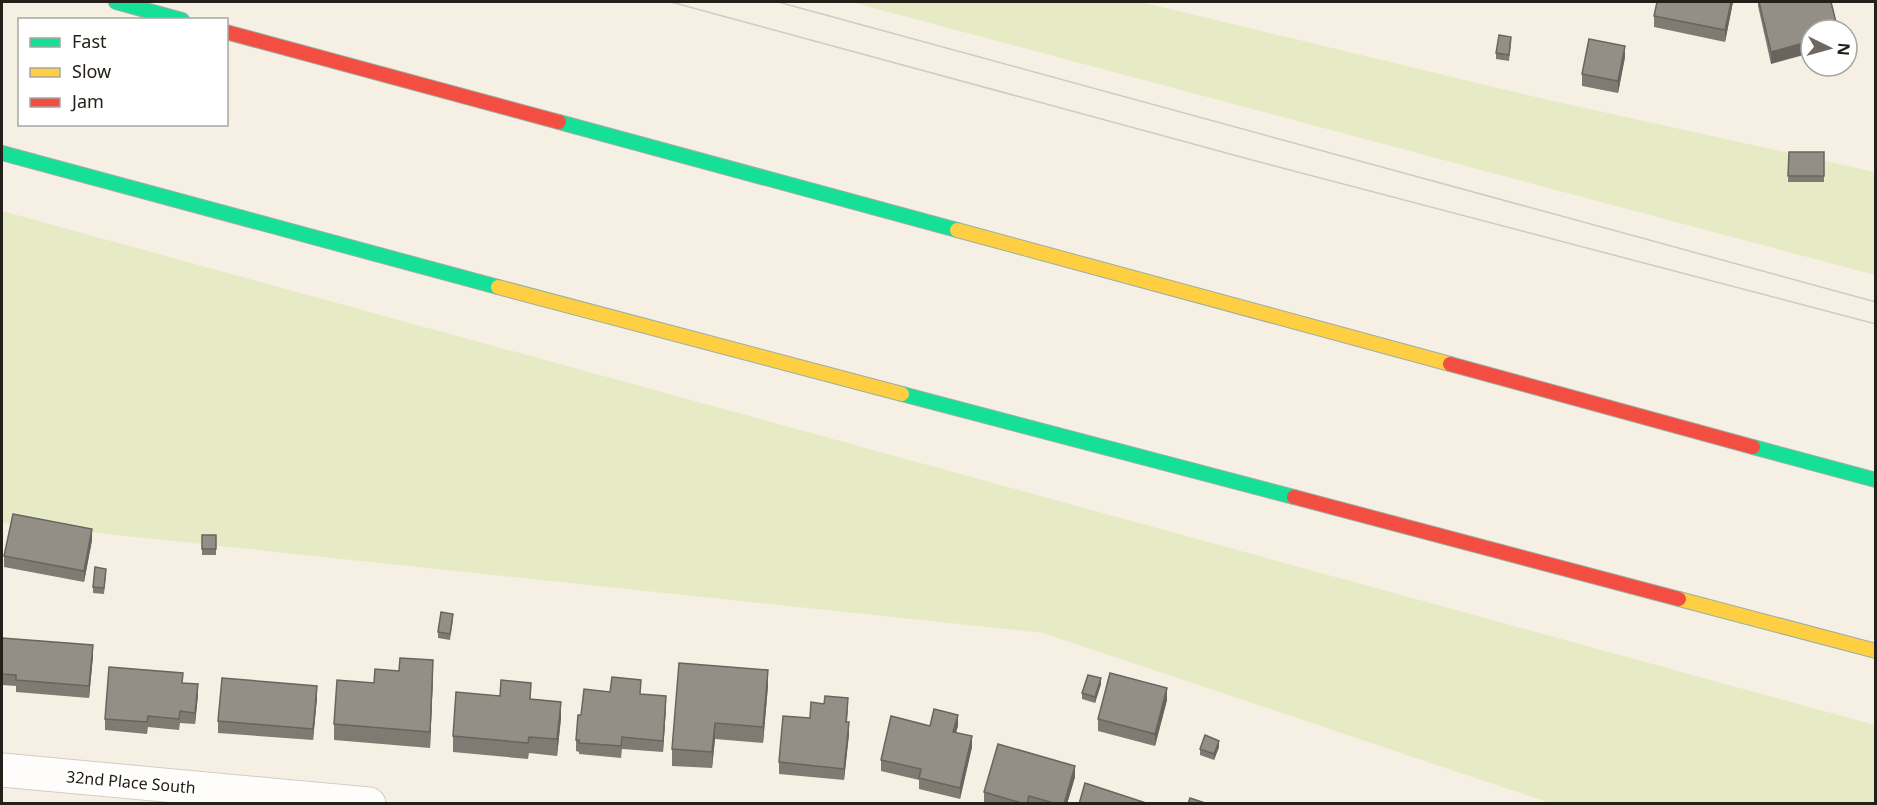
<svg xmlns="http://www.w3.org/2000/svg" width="1877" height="805" viewBox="0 0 1877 805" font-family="'Noto Sans',sans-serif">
	<rect width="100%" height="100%" fill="#f6f0e4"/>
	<!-- green -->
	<g fill="#e6ebc5">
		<path d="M851,2H1141L1544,99L1875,172V275Z"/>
		<path d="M2,211L1875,725V803H1550L1043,633L2,523Z"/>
	</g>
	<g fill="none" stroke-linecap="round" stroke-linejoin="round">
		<!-- street casing -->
		<g stroke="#d2cdc4" stroke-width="35">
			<path id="street" d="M2,770L369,804"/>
		</g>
		<!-- fast casing -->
		<g stroke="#9baea5" stroke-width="16">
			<g id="fast">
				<path d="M116,2L182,20"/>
				<path d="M559,122L957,230"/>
				<path d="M2,153L498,287"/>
				<path d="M902,394L1294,497"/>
				<path d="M1753,447L1876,480"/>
			</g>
		</g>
		<!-- slow casing -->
		<g stroke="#9baea5" stroke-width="16">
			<g id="slow">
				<path d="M957,230L1450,364"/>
				<path d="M498,287L902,394"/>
				<path d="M1679,599L1876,651"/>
			</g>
		</g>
		<!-- jam casing -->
		<g stroke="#9baea5" stroke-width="16">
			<g id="jam">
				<path d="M226,32L559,122"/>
				<path d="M1450,364L1753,447"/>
				<path d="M1294,497L1679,599"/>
			</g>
		</g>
		<!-- street -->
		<use href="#street" stroke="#fefdfb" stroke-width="33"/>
		<!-- fast -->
		<use href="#fast" stroke="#16e098" stroke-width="14"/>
		<!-- slow -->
		<use href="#slow" stroke="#ffcf43" stroke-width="14"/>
		<!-- jam -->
		<use href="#jam" stroke="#f24e42" stroke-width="14"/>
		<!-- tram -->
		<g stroke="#cccbc8" stroke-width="1.5">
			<path d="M671,2L1252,160L1876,324"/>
			<path d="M778,2L1876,302"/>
		</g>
	</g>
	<!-- wall -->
	<g fill="#7f7b73">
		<path d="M1733,2L1725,42L1654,27V16Z"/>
		<path d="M1758,2H1831L1771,64L1758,6Z"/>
		<path d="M1511,43L1509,61L1496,59V53Z"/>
		<path d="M1625,57L1618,93L1582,86V74Z"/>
		<path d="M1789,152H1824V182H1788Z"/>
		<rect x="202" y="535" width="14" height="20"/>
		<path d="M92,540L84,582L4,567V556Z"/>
		<path d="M106,575L104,594L93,593V587Z"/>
		<path d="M453,620L450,640L438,638V632Z"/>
		<path d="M2,638L93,656L89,698L16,692V686L2,685Z"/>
		<path d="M433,676L430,748L334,740V724Z"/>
		<path d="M183,683L198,695L195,724L180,723L179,730L148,727L147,734L105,730V719Z"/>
		<path d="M1101,684L1095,703L1082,699V693Z"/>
		<path d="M768,686L763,743L715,739L712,768L672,766V749Z"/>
		<path d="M610,692L641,694L666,707L663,752L622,749L621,758L579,754V752L576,751V740L581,715Z"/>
		<path d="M500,696L531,699L561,718L557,756L529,753L528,759L453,752V736Z"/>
		<path d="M317,698L313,740L218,733V721Z"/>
		<path d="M1167,700L1155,746L1098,731V719Z"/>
		<path d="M848,709L847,722L849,734L844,780L779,774V762L810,718Z"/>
		<path d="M930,726H958L956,732L972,747L960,799L919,789V780L881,771V760Z"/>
		<path d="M1219,747L1214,760L1200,755V749Z"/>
		<path d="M1075,777L1067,804L984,803V792Z"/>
	</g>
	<!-- shaded-wall -->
	<g fill="#68645e">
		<path d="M1731,2H1733L1725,42V30Z"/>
		<path d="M1811,41V53L1771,64V52Z"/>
		<path d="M1625,46V57L1618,93V81Z"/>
		<path d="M92,529V540L84,582V571Z"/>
		<path d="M93,645V656L89,698V686Z"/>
		<path d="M433,660V676L430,748V732Z"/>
		<path d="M768,670V686L763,743V727Z"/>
		<path d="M1101,678V684L1095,703V697Z"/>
		<path d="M198,684V695L195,724V713Z"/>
		<path d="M317,686V698L313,740V729Z"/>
		<path d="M1167,688V700L1155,746V734Z"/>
		<path d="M666,696V707L663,752V741Z"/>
		<path d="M561,702V718L557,756V739Z"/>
		<path d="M958,715V726L953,743V732Z"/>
		<path d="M849,722V734L844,780V769Z"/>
		<path d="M715,723V739L712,768V752Z"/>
		<path d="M972,736V747L960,799V788Z"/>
		<path d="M1219,741V747L1214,760V754Z"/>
		<path d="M1075,766V777L1067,804H1064Z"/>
	</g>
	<!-- building -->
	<g fill="#948f86" stroke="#68645e" stroke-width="1.5">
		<path d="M1657,2H1731L1725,30L1654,16Z"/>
		<path d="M1759,2H1831L1838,30H1811V41L1771,52Z"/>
		<path d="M1499,35L1511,37L1509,55L1496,53Z"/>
		<path d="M1589,39L1625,46L1618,81L1582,74Z"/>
		<path d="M1789,152H1824V176H1788Z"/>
		<path d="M13,514L92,529L84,571L4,556Z"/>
		<rect x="202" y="535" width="14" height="14"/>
		<path d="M95,567L106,569L104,588L93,587Z"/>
		<path d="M441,612L453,614L450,634L438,632Z"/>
		<path d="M2,638L93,645L89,686L16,680V675L2,674Z"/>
		<path d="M400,658L433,660L430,732L334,724L337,680L374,683L375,669L399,671Z"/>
		<path d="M679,663L768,670L763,727L715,723L712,752L672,749Z"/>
		<path d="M109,667L183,673L182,683L198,684L195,713L180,711L179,719L148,716L147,722L105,719Z"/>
		<path d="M1110,673L1167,688L1155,734L1098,719Z"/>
		<path d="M1088,675L1101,678L1095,697L1082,693Z"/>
		<path d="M612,677L641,680L640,694L666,696L663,741L622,737L621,746L579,743V740H576L578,715H581L584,689L610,692Z"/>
		<path d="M222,678L317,686L313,729L218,721Z"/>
		<path d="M501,680L531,683L530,699L561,702L557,739L529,737L528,743L453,736L456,692L500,696Z"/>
		<path d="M825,696L848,698L846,722H849L844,769L779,762L783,716L810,718L811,702L824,704Z"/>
		<path d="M934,709L958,715L953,732L972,736L960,788L919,778L921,769L881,760L891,716L930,726Z"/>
		<path d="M1205,735L1219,741L1214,754L1200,749Z"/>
		<path d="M998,744L1075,766L1064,804H1057L1029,796L1027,804H1025L984,792Z"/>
		<path d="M1085,783L1149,804H1079Z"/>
		<path d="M1190,798L1208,804H1188Z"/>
	</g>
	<g text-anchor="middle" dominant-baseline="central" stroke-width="6" stroke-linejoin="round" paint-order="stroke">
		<!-- street labels -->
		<g font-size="16" fill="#242019" stroke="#fff">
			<text transform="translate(131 782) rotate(5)">32nd Place South</text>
		</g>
	</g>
	<!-- border -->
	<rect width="1877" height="805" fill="none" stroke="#242019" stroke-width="6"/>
	<!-- legend -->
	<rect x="18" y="18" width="210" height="108" fill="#ffffff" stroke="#a7a6a3" stroke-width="1.5"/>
	<rect x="30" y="38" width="30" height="9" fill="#16e098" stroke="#a7a6a3" stroke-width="1.5"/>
	<text x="72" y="48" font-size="18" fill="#242019">Fast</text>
	<rect x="30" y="68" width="30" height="9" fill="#ffcf43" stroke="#a7a6a3" stroke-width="1.5"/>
	<text x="72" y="78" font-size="18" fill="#242019">Slow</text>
	<rect x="30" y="98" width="30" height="9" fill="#f24e42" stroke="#a7a6a3" stroke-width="1.5"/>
	<text x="72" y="108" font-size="18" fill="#242019">Jam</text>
	<!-- north arrow -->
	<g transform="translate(1829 48) rotate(95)"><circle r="28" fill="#ffffff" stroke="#a7a6a3" stroke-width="1.5"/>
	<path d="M0-4.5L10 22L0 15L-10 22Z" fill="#6e6960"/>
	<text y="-9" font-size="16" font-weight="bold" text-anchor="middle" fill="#242019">N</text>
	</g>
</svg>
